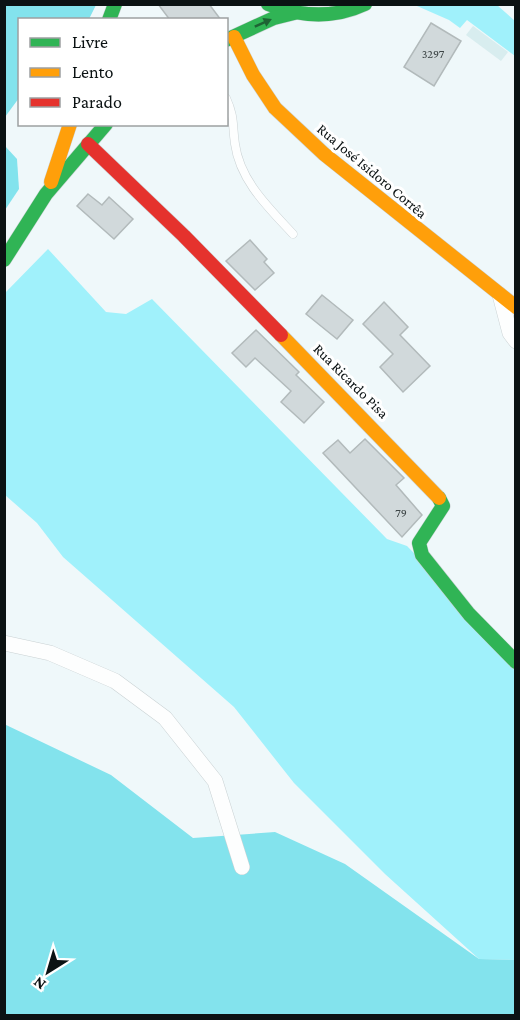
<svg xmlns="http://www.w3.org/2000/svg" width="520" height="1020" viewBox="0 0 520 1020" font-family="'Crimson Pro',serif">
	<rect width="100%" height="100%" fill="#eff8fa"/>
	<!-- built -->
	<path fill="#d8edef" d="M473,26L508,52L501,61L466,35Z"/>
	<!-- green -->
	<g fill="#a0f1fb">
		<path d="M419,5H497L515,21V56L467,20L460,28L449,20L417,6Z"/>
		<path d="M48,249L106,312L126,314L152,299L387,539L407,546L515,656V960L479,959L385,874L294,783L234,707L63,557L37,523L5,495V293Z"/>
	</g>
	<!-- forest -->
	<g fill="#83e3ed">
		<path d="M5,4L96,5L89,19L20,20L19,98L5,117Z"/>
		<path d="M5,146L17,159L19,189L5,210Z"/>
		<path d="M4,724L111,775L193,838L275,832L345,864L479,959L515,960V1015H5Z"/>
	</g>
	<!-- building -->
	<g fill="#d1d9db" stroke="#b2babb" stroke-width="1.5">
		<path d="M158,4H209L221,20H170Z"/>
		<path d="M431,23L461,41L434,86L404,67Z"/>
		<path d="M88,194L102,205L109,197L133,219L114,239L77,206Z"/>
		<path d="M250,240L267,259L264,262L274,273L255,290L226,261Z"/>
		<path d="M322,295L353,320L337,339L306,314Z"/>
		<path d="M384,302L408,327L400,335L430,366L403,392L380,367L393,354L363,324Z"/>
		<path d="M256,330L299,372L296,375L324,402L304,423L281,402L291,391L255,358L246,367L232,353Z"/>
		<path d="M365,439L404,478L396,485L422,515L402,537L323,453L338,440L350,453Z"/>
	</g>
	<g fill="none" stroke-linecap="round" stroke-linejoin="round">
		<!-- lane casing -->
		<g stroke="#cad2d4" stroke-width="9">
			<path id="lane" d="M226,98C235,118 232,124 235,144C240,181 269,208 293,234"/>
		</g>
		<!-- street casing -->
		<g stroke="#cad2d4" stroke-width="16">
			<g id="street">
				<path d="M500,295L510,333L516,341"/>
				<path d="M4,643L50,653L115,681L165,718L215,781L242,867"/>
			</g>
		</g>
		<!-- fast casing -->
		<g stroke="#cad2d4" stroke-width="15">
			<g id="fast">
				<path d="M268,4C301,17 333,19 365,4"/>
				<path d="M109,20L115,4"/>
				<path d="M226,40L274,18L294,13"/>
				<path d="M4,260L46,194L106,124"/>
				<path d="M439,498L443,506L419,543L422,555L469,614L516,662"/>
			</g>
		</g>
		<!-- slow casing -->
		<g stroke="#cad2d4" stroke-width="15">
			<g id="slow">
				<path d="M234,37L253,75L275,108L324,154L516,307"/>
				<path d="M51,182L70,124"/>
				<path d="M281,335L439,498"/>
			</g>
		</g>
		<!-- jam casing -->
		<g stroke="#cad2d4" stroke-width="15">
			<path id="jam" d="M88,144L184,236L281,335"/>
		</g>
		<!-- lane -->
		<use href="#lane" stroke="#fdfefe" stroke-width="8"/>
		<!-- street -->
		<use href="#street" stroke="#fdfefe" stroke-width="15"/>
		<!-- fast -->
		<use href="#fast" stroke="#30b455" stroke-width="14"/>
		<!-- slow -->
		<use href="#slow" stroke="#ff9f0a" stroke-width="14"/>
		<!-- jam -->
		<use href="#jam" stroke="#e5322d" stroke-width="14"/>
	</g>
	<!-- one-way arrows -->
	<defs><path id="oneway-solid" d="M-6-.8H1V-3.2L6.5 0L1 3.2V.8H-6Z" transform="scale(1.5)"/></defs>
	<use fill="#1e6334" href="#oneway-solid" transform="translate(263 23) rotate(-24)"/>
	<g text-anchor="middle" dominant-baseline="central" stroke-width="6" stroke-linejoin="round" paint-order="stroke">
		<!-- number labels -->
		<g font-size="12" fill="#3c4445">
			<text x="433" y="54">3297</text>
			<text x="401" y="513">79</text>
		</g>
		<!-- street labels -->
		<g font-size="15" fill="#0b1213" stroke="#fff">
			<text transform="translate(372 171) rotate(40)">Rua José Isidoro Corrêa</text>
			<text transform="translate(351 381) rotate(45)">Rua Ricardo Pisa</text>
		</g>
	</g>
	<!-- border -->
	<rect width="520" height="1020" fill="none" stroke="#0b1213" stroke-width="12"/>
	<!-- legend -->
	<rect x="18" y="18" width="210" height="108" fill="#ffffff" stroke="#9da0a1" stroke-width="1.5"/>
	<rect x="30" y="38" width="30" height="9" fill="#30b455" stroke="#9da0a1" stroke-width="1.5"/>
	<text x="72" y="48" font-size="18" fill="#0b1213">Livre</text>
	<rect x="30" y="68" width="30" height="9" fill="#ff9f0a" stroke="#9da0a1" stroke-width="1.5"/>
	<text x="72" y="78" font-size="18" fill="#0b1213">Lento</text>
	<rect x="30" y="98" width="30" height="9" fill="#e5322d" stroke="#9da0a1" stroke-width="1.5"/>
	<text x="72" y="108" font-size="18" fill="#0b1213">Parado</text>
	<!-- north arrow -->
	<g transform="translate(48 972) rotate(217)" stroke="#ffffff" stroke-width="4.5" paint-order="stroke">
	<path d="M0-4.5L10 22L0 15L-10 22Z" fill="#0b1213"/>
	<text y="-9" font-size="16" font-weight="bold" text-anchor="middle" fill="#0b1213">N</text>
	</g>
</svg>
